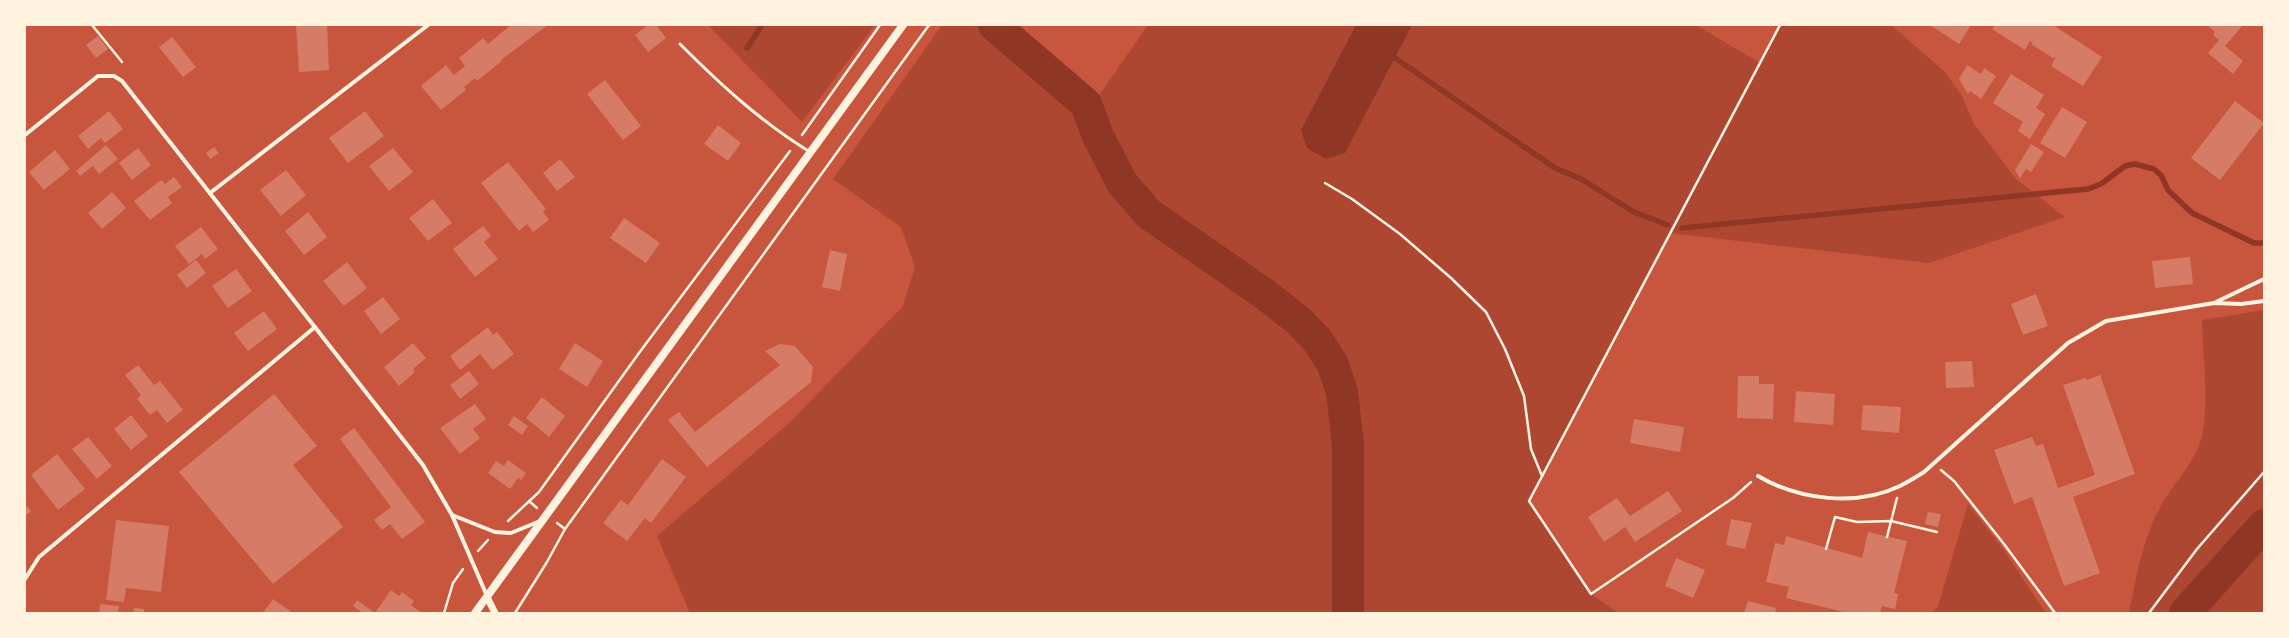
<svg xmlns="http://www.w3.org/2000/svg" width="2289" height="638" viewBox="0 0 2289 638" font-family="Roboto,sans-serif">
	<rect width="100%" height="100%" fill="#c8553d"/>
	<!-- green -->
	<g fill="#ae4732">
		<path d="M708,25H875L802,122Z"/>
		<path d="M942,25H994L1086,104L1100,94L1148,25H1696L1760,63L1780,25H1891L1945,72L1962,96L1974,124L2016,179L2065,217L1929,263L1670,233L1529,501L1591,594L1618,613H690L657,536L788,424L903,306L915,267L901,227L833,179Z"/>
		<path d="M2264,310V613H2129C2136,578 2143,537 2161,506C2174,482 2196,462 2202,436C2209,401 2203,356 2202,320Z"/>
		<path d="M1968,504L2003,549L2046,613H1932L1938,606Z"/>
	</g>
	<!-- water -->
	<path fill="#8f3625" d="M1356,25H1412L1345,153L1326,159L1307,148L1301,130Z"/>
	<g fill="none" stroke-linecap="round" stroke-linejoin="round">
		<!-- stream -->
		<g stroke="#8f3625" stroke-width="5.5">
			<path d="M747,48L762,25"/>
			<path d="M1395,58L1555,168L1581,179L1634,212L1668,225"/>
			<path d="M1682,228L2088,189L2101,184L2125,166L2135,164L2154,169L2161,175L2168,190L2192,213L2254,243H2264"/>
		</g>
		<!-- river -->
		<g stroke="#8f3625" stroke-width="32">
			<path d="M994,25L1086,104L1098,136L1122,183L1149,214L1266,295L1299,321L1318,341L1333,365L1342,392L1348,445V613"/>
			<path d="M2185,613L2264,525"/>
		</g>
	</g>
	<!-- building -->
	<g fill="#d67c66">
		<path d="M296,25H327L329,70L299,72Z"/>
		<path d="M511,25H548L501,60L502,61L477,81L475,78L464,87L466,90L441,110L421,86L446,65L454,75L465,66L459,58L483,38L488,44Z"/>
		<path d="M648,25H656L666,38L648,52L635,35Z"/>
		<path d="M1930,25H1971L1959,44Z"/>
		<path d="M1995,25H2053L2102,57L2083,86L2051,66L2056,57L2053,58L2031,44L2033,43L2030,41L2025,50L1992,29Z"/>
		<path d="M2207,25H2243L2225,46L2243,61L2233,74L2208,53L2219,40L2213,35L2215,32Z"/>
		<path d="M98,36L108,49L96,58L86,45Z"/>
		<path d="M172,37L196,67L183,77L159,47Z"/>
		<path d="M1967,65L1981,74L1984,68L1996,76L1981,99L1970,91L1968,94L1959,79Z"/>
		<path d="M2011,74L2044,95L2036,108L2045,114L2030,139L2018,131L2023,122L1993,103Z"/>
		<path d="M605,80L641,126L623,140L587,94Z"/>
		<path d="M2235,101L2264,123L2220,180L2191,158Z"/>
		<path d="M2062,107L2087,122L2065,158L2040,143Z"/>
		<path d="M109,111L123,129L105,143L101,138L88,149L78,136Z"/>
		<path d="M365,111L384,136L348,163L329,138Z"/>
		<path d="M718,125L741,143L728,161L704,144Z"/>
		<path d="M2031,144L2044,152L2031,172L2026,169L2020,178L2015,170Z"/>
		<path d="M106,145L118,159L99,174L93,166L80,176L76,171Z"/>
		<path d="M214,147L219,153L210,159L206,153Z"/>
		<path d="M138,148L151,165L132,180L119,163Z"/>
		<path d="M393,148L413,172L389,191L369,166Z"/>
		<path d="M55,150L70,169L44,190L29,172Z"/>
		<path d="M560,159L575,177L557,191L543,173Z"/>
		<path d="M508,162L546,209L543,212L549,220L533,232L527,224L519,231L481,183Z"/>
		<path d="M286,170L306,195L281,216L260,190Z"/>
		<path d="M174,177L182,187L168,197L172,203L150,220L134,201L161,180L165,184Z"/>
		<path d="M112,192L126,208L102,229L88,213Z"/>
		<path d="M433,199L452,223L428,241L409,218Z"/>
		<path d="M308,212L327,237L304,255L285,231Z"/>
		<path d="M624,218L660,243L646,263L610,238Z"/>
		<path d="M483,226L491,236L484,242L498,259L475,277L453,249Z"/>
		<path d="M201,227L218,249L205,259L202,254L189,264L175,246Z"/>
		<path d="M830,250L847,254L840,291L822,287Z"/>
		<path d="M2190,257L2193,284L2155,288L2152,261Z"/>
		<path d="M196,260L206,273L187,288L177,275Z"/>
		<path d="M347,262L367,288L344,306L323,281Z"/>
		<path d="M236,269L252,291L228,308L212,286Z"/>
		<path d="M2036,294L2048,326L2023,335L2011,304Z"/>
		<path d="M383,297L400,319L381,334L364,311Z"/>
		<path d="M264,311L277,329L248,351L234,333Z"/>
		<path d="M488,327L493,335L497,332L514,354L493,370L480,354L460,370L450,356Z"/>
		<path d="M413,343L426,358L413,369L415,372L399,386L384,367Z"/>
		<path d="M575,343L603,361L587,387L559,369Z"/>
		<path d="M780,344L795,346L813,367L811,382L707,467L668,420L679,412L695,432L780,365L765,351Z"/>
		<path d="M1972,361L1974,387L1946,388L1945,362Z"/>
		<path d="M138,365L154,385L160,381L183,410L167,423L157,410L150,415L137,399L141,395L125,375Z"/>
		<path d="M469,371L479,384L460,399L450,385Z"/>
		<path d="M2100,375L2135,474L2073,497L2100,573L2064,586L2032,497L2014,504L1994,450L2032,437L2036,446L2043,444L2058,488L2095,475L2063,385L2086,378L2087,380Z"/>
		<path d="M1738,376H1759V384H1774L1773,419L1737,418Z"/>
		<path d="M1796,391L1835,394L1833,425L1794,422Z"/>
		<path d="M274,394L317,446L293,465L343,527L273,584L179,472Z"/>
		<path d="M542,397L565,416L549,437L526,418Z"/>
		<path d="M475,404L486,419L473,429L480,438L460,454L440,428Z"/>
		<path d="M1863,405L1901,407L1899,433L1861,430Z"/>
		<path d="M131,415L148,436L131,450L114,429Z"/>
		<path d="M514,416L528,426L522,435L508,425Z"/>
		<path d="M1634,419L1684,427L1680,452L1630,443Z"/>
		<path d="M354,428L425,522L402,539L390,524L382,530L374,520L391,507L340,439Z"/>
		<path d="M88,437L112,466L97,479L72,449Z"/>
		<path d="M57,454L85,489L58,510L31,475Z"/>
		<path d="M662,459L686,477L651,523L645,518L627,541L603,523L621,500L628,505Z"/>
		<path d="M508,460L526,473L521,480L518,478L510,489L488,473L496,461L504,466Z"/>
		<path d="M1668,491L1682,511L1635,542L1625,527L1604,542L1588,517L1617,498L1630,516Z"/>
		<path d="M25,504L31,511L25,516Z"/>
		<path d="M1928,512L1941,514L1938,527L1925,524Z"/>
		<path d="M1731,519L1752,523L1745,549L1726,545Z"/>
		<path d="M116,520L169,526L161,592L126,588L124,602L106,600Z"/>
		<path d="M1868,532L1907,541L1894,593L1898,594L1895,609L1882,606L1880,613H1848L1786,598L1789,587L1766,582L1775,543L1784,545L1786,536L1862,558Z"/>
		<path d="M1676,558L1705,570L1693,598L1665,586Z"/>
		<path d="M391,590L399,596L402,592L414,601L411,605L422,613H363L353,606L357,600L375,613Z"/>
		<path d="M273,599L293,613H263Z"/>
		<path d="M1748,601L1776,608L1775,613H1744Z"/>
		<path d="M100,604L119,606L118,613H99Z"/>
		<path d="M134,608L144,609V613H133Z"/>
	</g>
	<g fill="none" stroke-linecap="round" stroke-linejoin="round">
		<!-- path -->
		<g stroke="#fff3e0" stroke-width="2.5">
			<path d="M92,25L122,62"/>
			<path d="M802,135L880,25"/>
			<path d="M1325,183L1352,199L1400,234L1451,278L1486,312L1505,349L1524,396L1531,449L1542,476"/>
			<path d="M1941,470L1954,481L2004,544L2055,613"/>
			<path d="M1751,482L1733,498L1591,594L1529,501L1780,25"/>
			<path d="M529,501L537,508"/>
			<path d="M508,521L539,492L639,353L790,151"/>
			<path d="M557,523L565,529"/>
			<path d="M1887,537L1897,498"/>
			<path d="M1826,549L1835,517L1857,522L1891,521L1937,532"/>
			<path d="M478,551L488,540"/>
			<path d="M444,613L453,583L463,569"/>
			<path d="M515,613L547,562L565,529L929,25"/>
			<path d="M2149,613L2197,549L2264,472"/>
		</g>
		<!-- service -->
		<path stroke="#fff3e0" stroke-width="3" d="M680,44C720,84 761,122 810,152"/>
		<!-- minor -->
		<g stroke="#fff3e0" stroke-width="4">
			<path d="M25,135L98,76H114L122,81L423,465L452,515L487,596"/>
			<path d="M210,193L428,25"/>
			<path d="M2216,302L2264,279"/>
			<path d="M1758,476C1799,500 1856,507 1900,486C1908,482 1916,477 1924,472L2068,343L2106,321L2214,303L2241,304L2264,301"/>
			<path d="M452,515L495,532L511,533L540,521"/>
			<path d="M25,579L39,557L315,327"/>
		</g>
		<!-- tertiary -->
		<path stroke="#fff3e0" stroke-width="7" d="M487,597L495,613"/>
		<!-- secondary -->
		<path stroke="#fff3e0" stroke-width="8" d="M475,613L903,25"/>
	</g>
	<!-- border -->
	<rect width="2289" height="638" fill="none" stroke="#fff3e0" stroke-width="52"/>
</svg>
